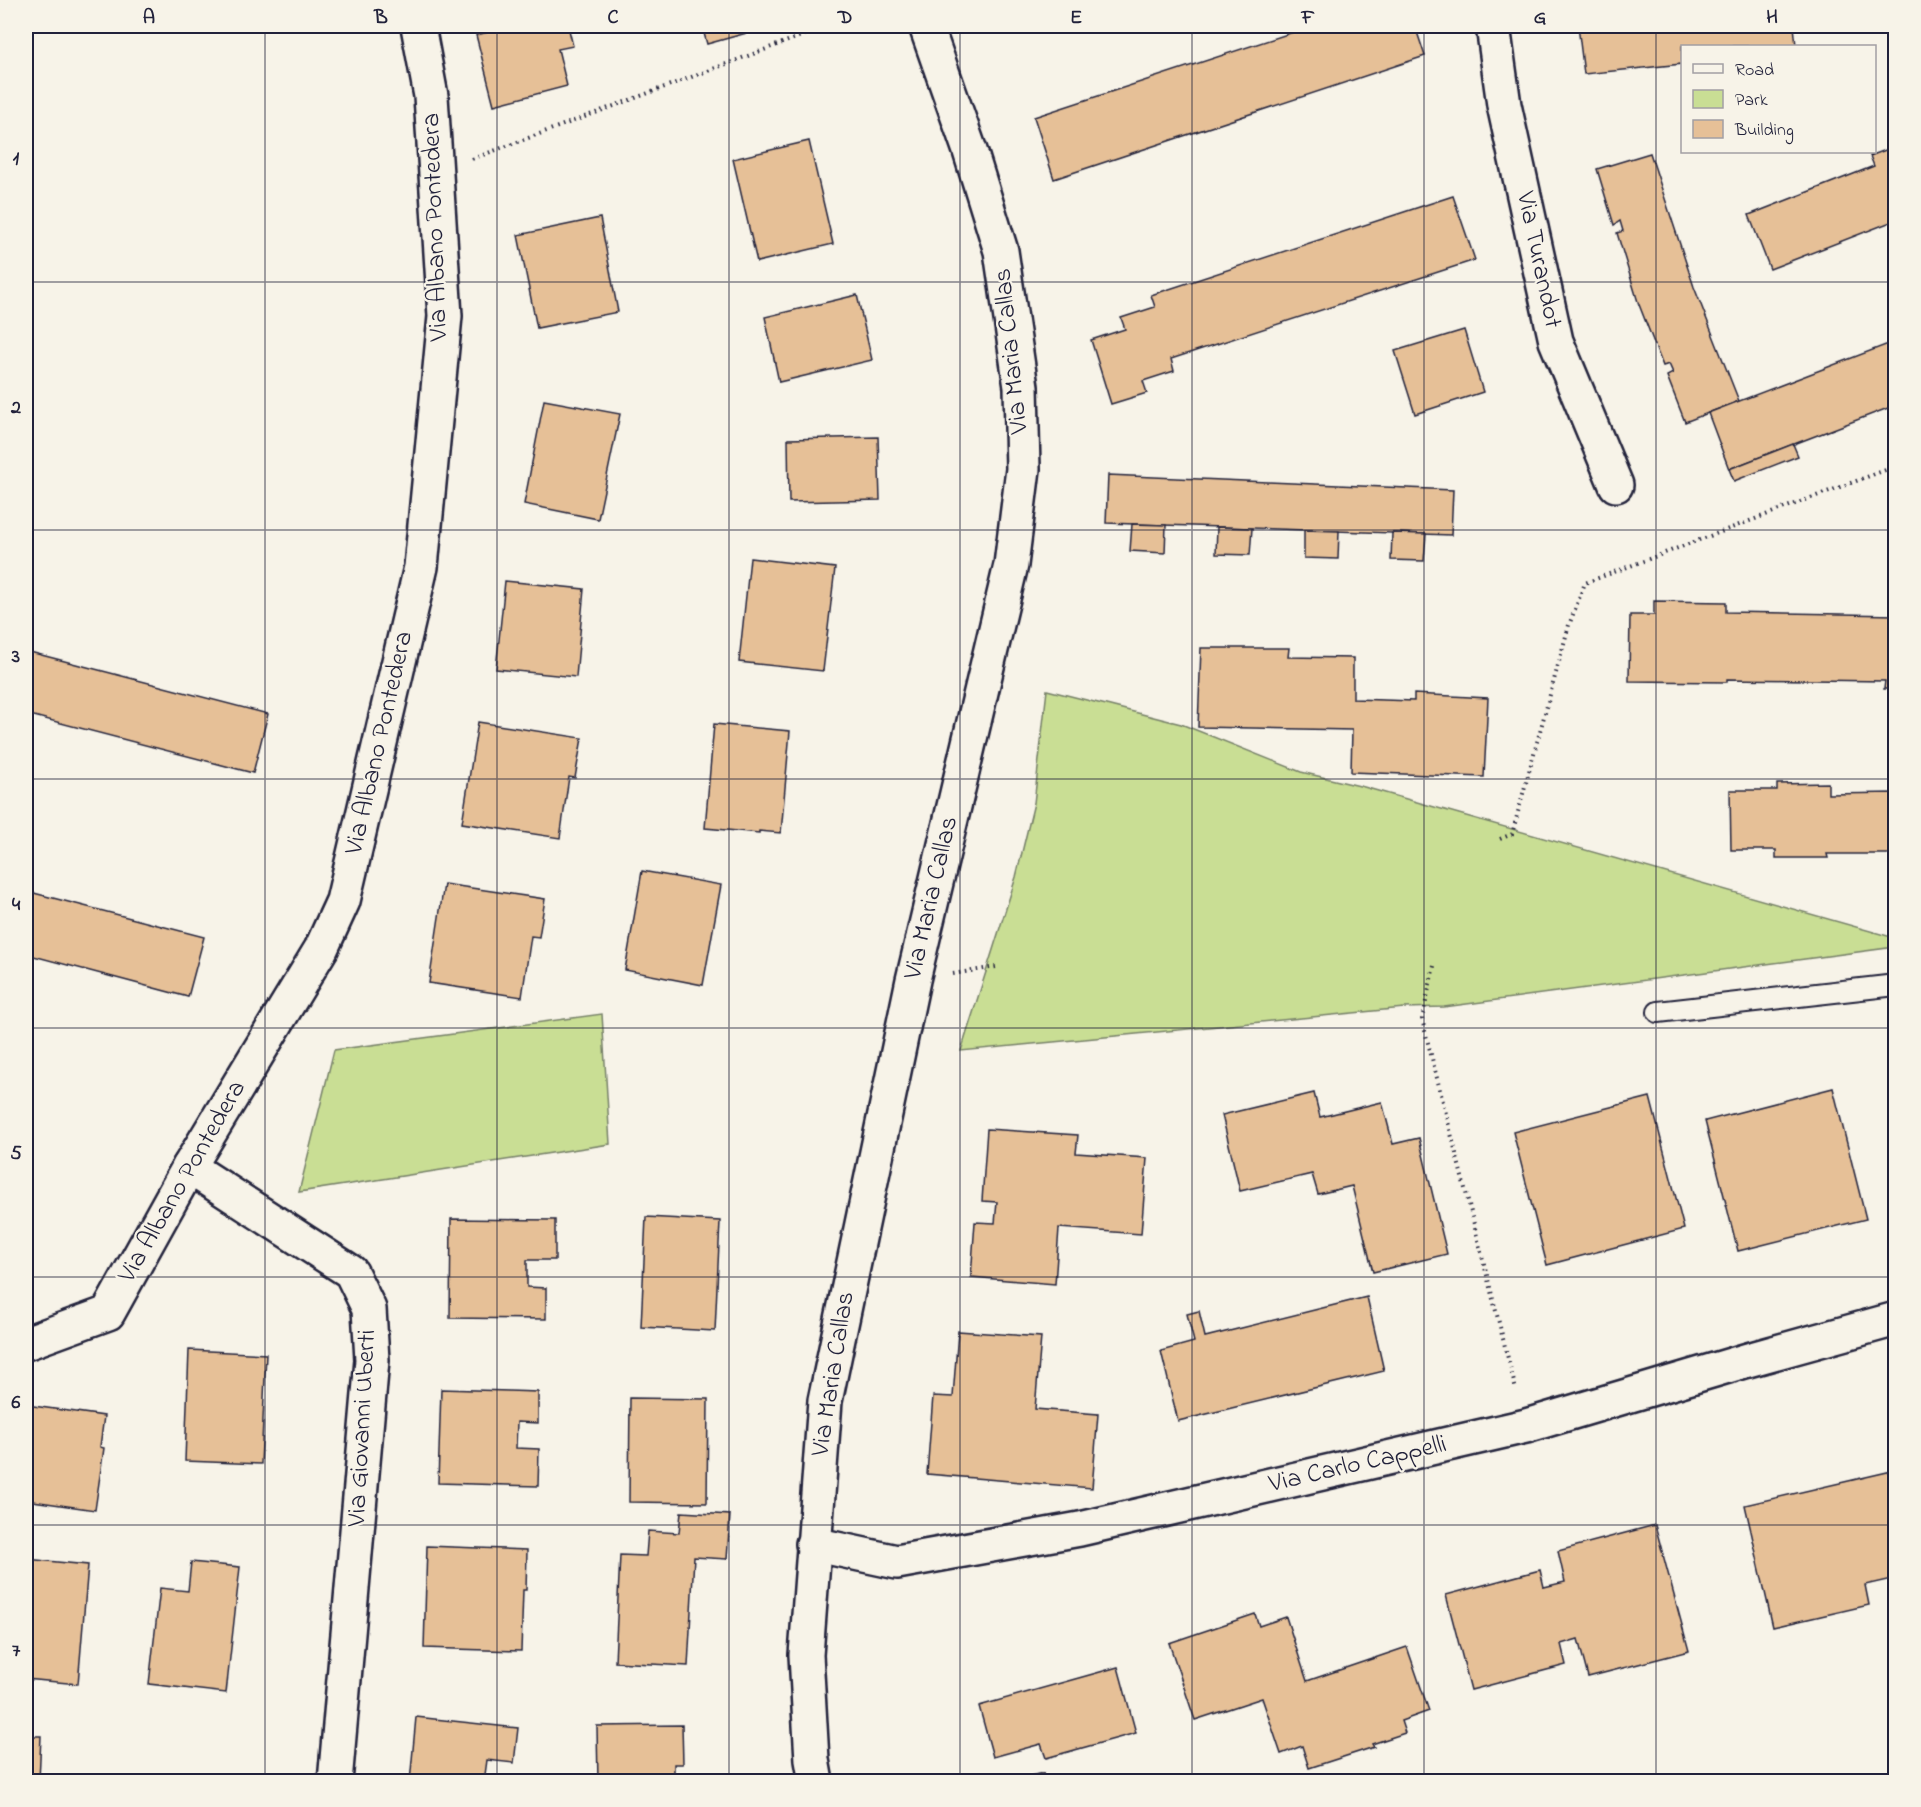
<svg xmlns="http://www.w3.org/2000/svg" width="1921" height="1807" viewBox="0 0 1921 1807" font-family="'Indie Flower',sans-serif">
	<rect width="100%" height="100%" fill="#f7f3e8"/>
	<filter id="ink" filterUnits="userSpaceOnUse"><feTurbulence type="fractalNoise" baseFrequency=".0167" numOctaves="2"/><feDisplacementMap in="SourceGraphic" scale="12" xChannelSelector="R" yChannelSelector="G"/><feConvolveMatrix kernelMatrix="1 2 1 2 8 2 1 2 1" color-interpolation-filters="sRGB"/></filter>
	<g filter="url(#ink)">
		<!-- green -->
		<g fill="#c9de94" stroke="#768068" stroke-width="1.5">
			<path d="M1047,690L1181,724L1301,772L1364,787L1895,938V947L1444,1007L1404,1008L961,1051L1016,877L1034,803Z"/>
			<path d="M602,1014L610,1144L299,1192L334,1050Z"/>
		</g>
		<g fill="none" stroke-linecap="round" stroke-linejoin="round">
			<!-- stream -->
			<path stroke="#60919e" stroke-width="12" d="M1874,1782L1896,1776"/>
		</g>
		<!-- building -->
		<g fill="#e6c097" stroke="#22223b" stroke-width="1.5">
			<path d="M505,26H568L573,46L558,49L567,86L494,105L476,35L506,28Z"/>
			<path d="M702,26H772L707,44Z"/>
			<path d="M1312,26H1415L1425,56L1054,179L1034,117Z"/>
			<path d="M1578,26H1794L1796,46H1682V64L1584,74Z"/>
			<path d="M809,141L833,244L757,262L733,159Z"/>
			<path d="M1896,146V220L1770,269L1749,215L1874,166L1870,156Z"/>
			<path d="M1650,153L1694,287L1739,401L1685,422L1667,376L1673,373L1669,364L1663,366L1638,302L1617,233L1623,231L1620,221L1614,225L1597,169Z"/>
			<path d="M1453,196L1475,260L1171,359L1174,371L1143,381L1147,393L1111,404L1091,340L1125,329L1121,318L1155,307L1151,295Z"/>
			<path d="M600,218L618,312L537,328L518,235Z"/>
			<path d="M857,295L872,360L779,382L765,317Z"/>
			<path d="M1464,330L1483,392L1415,414L1395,351Z"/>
			<path d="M1896,341V405L1729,469L1708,413Z"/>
			<path d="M544,400L620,414L598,519L524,504Z"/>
			<path d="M878,437L880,500L789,502L788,439Z"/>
			<path d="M1793,444L1798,456L1734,481L1729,469Z"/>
			<path d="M1108,475L1453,490L1451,535L1106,523Z"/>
			<path d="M1132,524L1166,525L1165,553L1130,551Z"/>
			<path d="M1217,527L1252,528L1250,555L1216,554Z"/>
			<path d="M1304,530L1339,531L1338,559L1304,558Z"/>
			<path d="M1392,533L1426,534L1424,561L1391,560Z"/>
			<path d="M750,558L835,568L823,671L739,662Z"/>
			<path d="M505,581L584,589L576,677L496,669Z"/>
			<path d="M1654,601L1726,602V612L1896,615V689H1884L1885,681L1727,679V682L1629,681L1630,615H1654Z"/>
			<path d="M1201,648H1289L1288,657L1353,658V699L1414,701V694L1488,698L1484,777L1351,772L1352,730L1198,727Z"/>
			<path d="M26,651L268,714L253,773L26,714Z"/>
			<path d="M478,722L582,738L575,778L569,777L560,838L462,823Z"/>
			<path d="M714,724L790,731L781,833L759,831V833L705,828Z"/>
			<path d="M1828,783V794L1896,793V854H1827L1828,858H1776V850H1731L1730,790H1777V784Z"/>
			<path d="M642,871L721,885L703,985L625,970Z"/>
			<path d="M444,884L545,899L539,937L531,936L522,997L429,983Z"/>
			<path d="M26,891L204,937L188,997L26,954Z"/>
			<path d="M1833,1088L1866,1219L1738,1251L1705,1121Z"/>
			<path d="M1314,1093L1320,1117L1382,1102L1393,1144L1419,1138L1447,1254L1373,1272L1352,1186L1318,1194L1312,1174L1240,1191L1222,1115Z"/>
			<path d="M1650,1097L1684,1229L1547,1265L1513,1132Z"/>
			<path d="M987,1129L1078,1135L1076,1153L1147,1158L1141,1234L1059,1228L1055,1284L971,1277L975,1222L995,1223L997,1202L982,1201Z"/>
			<path d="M646,1217L720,1221L715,1331L641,1327Z"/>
			<path d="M451,1219L555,1220V1260H527V1287L546,1288V1319L450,1318Z"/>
			<path d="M1367,1297L1384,1371L1178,1421L1161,1351L1194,1342L1187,1314L1199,1311L1205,1337Z"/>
			<path d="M958,1331L1041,1337L1035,1409L1098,1414L1092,1488L927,1474L933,1396L953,1397Z"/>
			<path d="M189,1350L266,1354L261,1464L185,1461Z"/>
			<path d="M441,1389L538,1392V1423L517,1422L516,1448L539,1449L538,1486L438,1483Z"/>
			<path d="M630,1398L708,1399L707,1503L629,1502Z"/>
			<path d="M26,1405L104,1416L100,1447L104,1448L95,1510L26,1500Z"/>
			<path d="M1896,1470V1578L1865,1585L1869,1605L1773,1627L1745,1505Z"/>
			<path d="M681,1512L730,1515L727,1559L694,1557L688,1666L615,1662L620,1555L646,1556L648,1531L679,1533Z"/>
			<path d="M1655,1525L1689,1651L1588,1677L1578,1639L1561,1644L1566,1665L1471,1690L1446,1595L1540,1570L1544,1587L1565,1582L1558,1551Z"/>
			<path d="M427,1546L527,1550L526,1590H523L521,1651L424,1648Z"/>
			<path d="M26,1559L88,1565L78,1684L26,1679Z"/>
			<path d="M191,1562L240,1567L226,1693L149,1684L160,1588L188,1591Z"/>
			<path d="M1255,1614L1259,1626L1286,1617L1307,1681L1407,1647L1429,1711L1401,1721L1405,1733L1372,1744L1374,1747L1309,1768L1302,1746L1281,1754L1262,1698L1195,1720L1169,1643Z"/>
			<path d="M1118,1667L1136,1733L1046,1758L1041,1744L993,1757L979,1706Z"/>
			<path d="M416,1717L518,1728L514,1763L487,1760L484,1782H410Z"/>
			<path d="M682,1725L683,1764H674V1782H598L597,1726Z"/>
			<path d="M26,1736H41L39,1781L26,1782Z"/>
			<path d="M1043,1773L1045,1782H1005Z"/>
		</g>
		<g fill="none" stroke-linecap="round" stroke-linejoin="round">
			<!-- service casing -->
			<g stroke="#22223b" stroke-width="24">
				<path id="service" d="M1658,1012L1896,985"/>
			</g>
			<!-- minor casing -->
			<g stroke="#22223b" stroke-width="38">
				<g id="minor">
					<path d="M1493,26L1504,105L1556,341L1616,485"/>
					<path d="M189,1167L351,1272L369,1309L372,1360L335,1782"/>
					<path d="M26,1343L108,1313L189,1167L321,949L343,901L421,567L445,316L431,96L418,26"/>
					<path d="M813,1544L897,1562L1080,1529L1526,1426L1748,1360L1896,1319"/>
					<path d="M816,1782L812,1760L806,1655L825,1401L913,980L1011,565L1023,469L1021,387L1001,251L970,151L926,26"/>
				</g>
			</g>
			<!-- path -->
			<g stroke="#22223b" stroke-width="4" stroke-dasharray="1.5 4.5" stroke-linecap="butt">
				<path d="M472,159L828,26"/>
				<path d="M1500,839L1512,834L1569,625L1585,583L1896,466"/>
				<path d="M1434,966L1422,1019L1516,1390"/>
				<path d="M953,974L996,967"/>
			</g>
			<!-- service -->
			<use href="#service" stroke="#f7f3e8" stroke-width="20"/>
			<!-- minor -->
			<use href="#minor" stroke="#f7f3e8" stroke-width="33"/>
		</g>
	</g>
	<!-- grid -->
	<path fill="none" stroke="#22223b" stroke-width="1.5" stroke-opacity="0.55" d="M265,26V1782M497,26V1782M729,26V1782M960,26V1782M1192,26V1782M1424,26V1782M1656,26V1782M26,282H1896M26,530H1896M26,779H1896M26,1028H1896M26,1277H1896M26,1525H1896"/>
	<g text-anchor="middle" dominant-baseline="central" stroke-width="4.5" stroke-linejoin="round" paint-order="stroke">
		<!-- street labels -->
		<g font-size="26" fill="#22223b" stroke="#f7f3e8">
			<text transform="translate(436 227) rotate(-92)">Via Albano Pontedera</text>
			<text transform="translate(1538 260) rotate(78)">Via Turandot</text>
			<text transform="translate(1012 351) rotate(-96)">Via Maria Callas</text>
			<text transform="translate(380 743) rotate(-77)">Via Albano Pontedera</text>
			<text transform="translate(932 898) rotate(-77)">Via Maria Callas</text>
			<text transform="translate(183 1182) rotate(-60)">Via Albano Pontedera</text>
			<text transform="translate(834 1374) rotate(-81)">Via Maria Callas</text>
			<text transform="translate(363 1428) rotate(-87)">Via Giovanni Uberti</text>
			<text transform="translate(1358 1465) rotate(-13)">Via Carlo Cappelli</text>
		</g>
	</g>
	<!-- margin -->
	<rect width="1921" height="1807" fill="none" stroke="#f7f3e8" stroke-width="66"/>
	<!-- legend -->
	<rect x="1681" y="45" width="195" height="108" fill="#f7f3e8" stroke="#a29fa3" stroke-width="1.5"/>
	<rect x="1693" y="64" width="30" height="9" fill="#f7f3e8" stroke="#a29fa3" stroke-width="1.5"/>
	<text x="1735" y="75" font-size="18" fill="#22223b">Road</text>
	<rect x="1693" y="90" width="30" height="18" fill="#c9de94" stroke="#a29fa3" stroke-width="1.5"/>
	<text x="1735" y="105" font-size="18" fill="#22223b">Park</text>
	<rect x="1693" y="120" width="30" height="18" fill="#e6c097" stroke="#a29fa3" stroke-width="1.5"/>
	<text x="1735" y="135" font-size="18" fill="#22223b">Building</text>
	<rect x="33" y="33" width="1855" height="1741" fill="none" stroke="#22223b" stroke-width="2"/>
	<g font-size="20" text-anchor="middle" font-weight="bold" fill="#22223b">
		<text x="149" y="23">A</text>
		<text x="381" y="23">B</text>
		<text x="613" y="23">C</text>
		<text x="845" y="23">D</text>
		<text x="1076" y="23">E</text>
		<text x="1308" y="23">F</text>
		<text x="1540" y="23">G</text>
		<text x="1772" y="23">H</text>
		<text x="16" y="164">1</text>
		<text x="16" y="413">2</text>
		<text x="16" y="662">3</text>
		<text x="16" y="910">4</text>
		<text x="16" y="1159">5</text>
		<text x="16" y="1408">6</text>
		<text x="16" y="1656">7</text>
	</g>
</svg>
